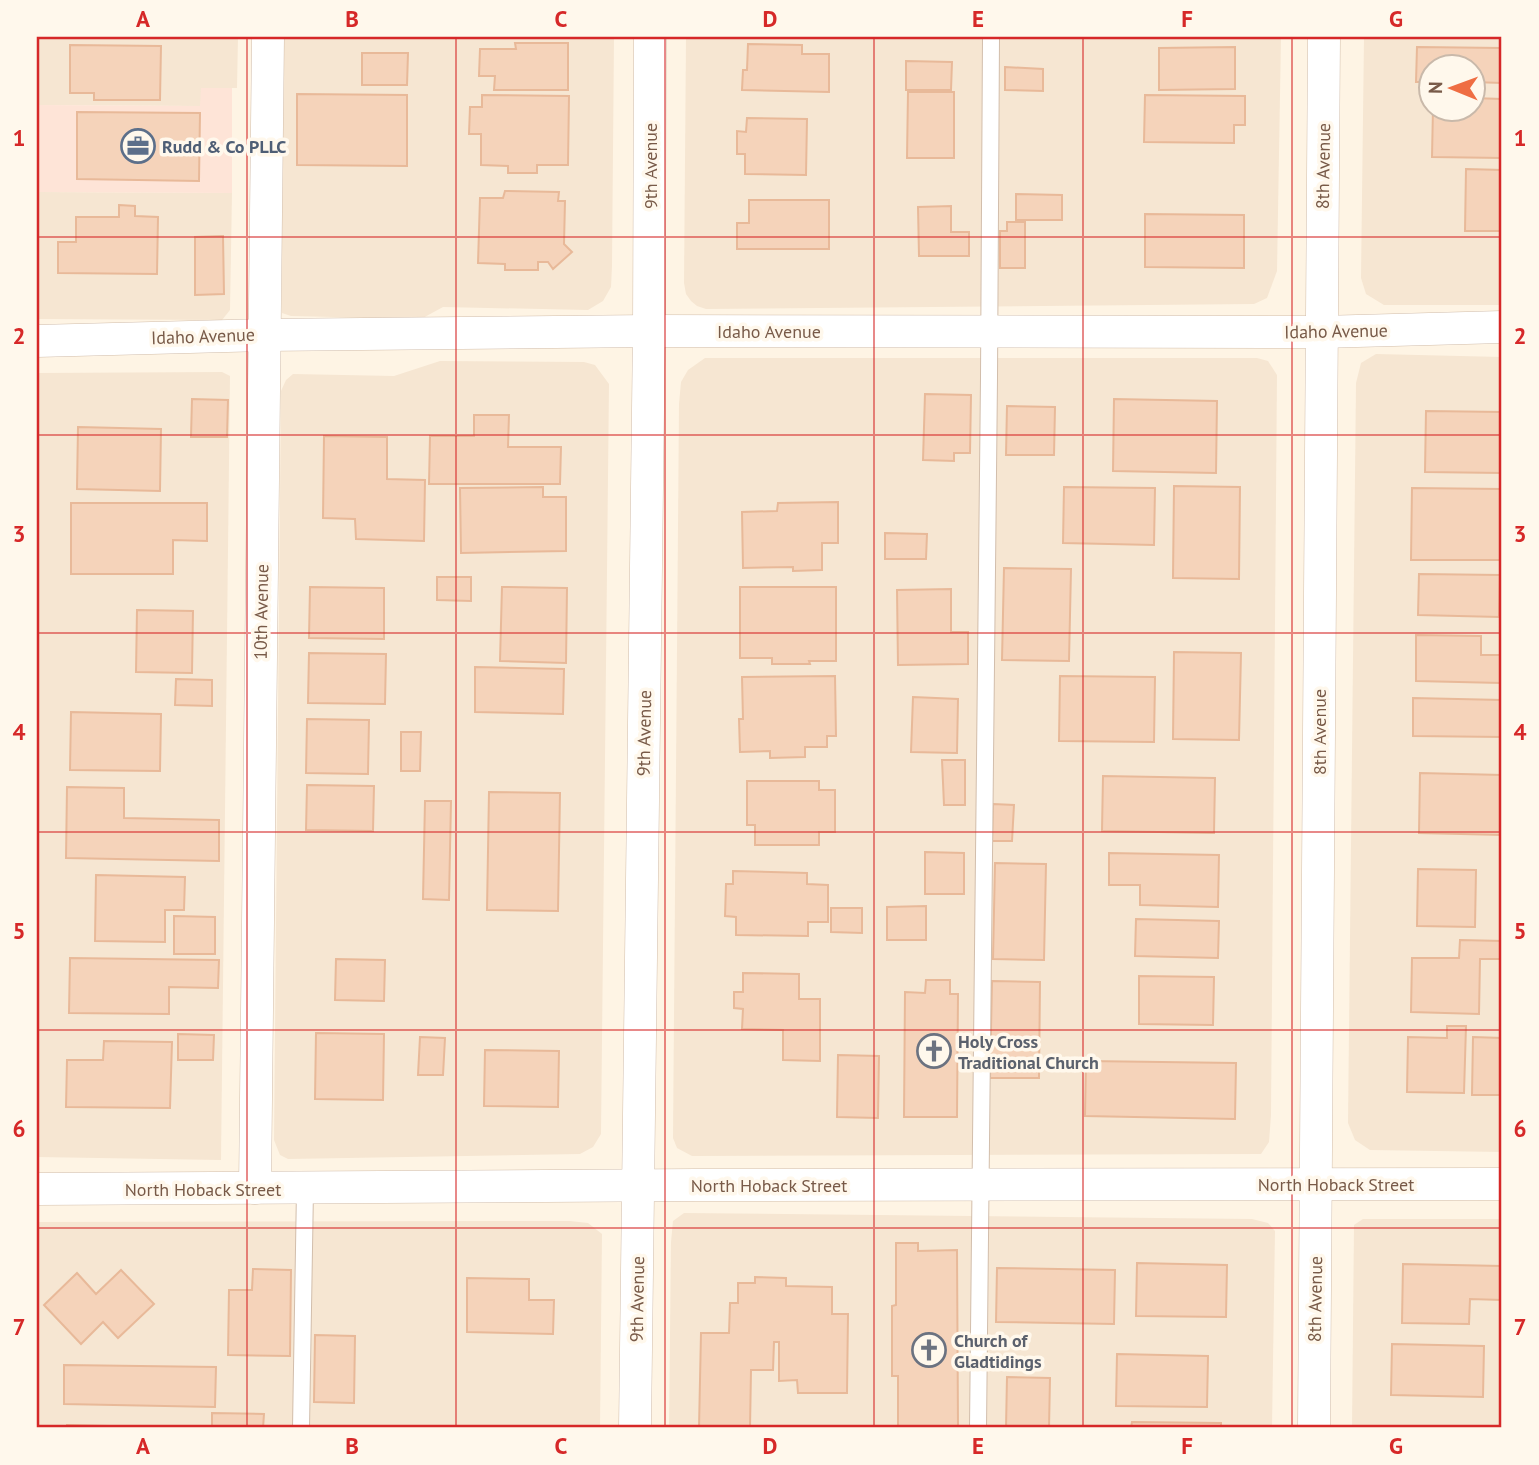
<svg xmlns="http://www.w3.org/2000/svg" width="1539" height="1465" viewBox="0 0 1539 1465" font-family="'PT Sans',sans-serif">
	<rect width="100%" height="100%" fill="#fef4e4"/>
	<!-- residential -->
	<g fill="#f6e6d2" fill-rule="evenodd">
		<path d="M37,37H238L237,88H201V106L37,105Z"/>
		<path d="M282,37H614L612,266L611,287L603,301L588,310L443,307L421,319L291,316L282,313Z"/>
		<path d="M686,37H1281L1277,271L1267,298L1254,304L706,309L697,306L691,301L686,294L684,283Z"/>
		<path d="M1364,37H1502V305H1384L1366,294L1361,278ZM1430,66H1472V108H1430Z"/>
		<path d="M37,192L232,193L230,310L222,320L37,319Z"/>
		<path d="M1376,354L1502,357V1152L1370,1150L1355,1140L1348,1123L1356,383L1361,363Z"/>
		<path d="M705,358H1257L1268,361L1277,375L1271,1115L1269,1142L1261,1154L692,1156L677,1148L673,1138L679,404L681,382L688,370Z"/>
		<path d="M440,361L584,362L595,365L609,384L601,1134L593,1147L580,1154L288,1159L280,1155L274,1140L281,391L286,380L293,374L394,376Z"/>
		<path d="M222,372L230,376L221,1160L37,1157V373Z"/>
		<path d="M684,1213L1252,1219L1268,1223L1275,1231L1272,1428H669L671,1242L673,1221Z"/>
		<path d="M1363,1219H1502V1428H1352L1354,1225Z"/>
		<path d="M570,1221L588,1223L602,1234L600,1428H37V1222Z"/>
	</g>
	<!-- commercial -->
	<path fill="#fee4d7" d="M201,88H232V193L37,192V105L200,106Z"/>
	<!-- building -->
	<g fill="#f5d3ba" stroke="#e8b999" stroke-width="2">
		<path d="M515,43H568V90H494L495,76H479L480,49H516Z"/>
		<path d="M748,44L802,45V54H829V92L742,90L743,70H747Z"/>
		<path d="M70,45L161,46L160,100H94V93H70Z"/>
		<path d="M1235,47V89L1159,90V48Z"/>
		<path d="M1417,47L1502,48V83L1472,82V66H1430V82H1416Z"/>
		<path d="M362,53H408L407,85H362Z"/>
		<path d="M906,61L952,62L951,90H906Z"/>
		<path d="M1005,67L1043,69V91L1005,90Z"/>
		<path d="M908,92H954V158H907Z"/>
		<path d="M297,94L407,95V166L297,165Z"/>
		<path d="M482,95L569,96L568,165H537V173H508V166L481,165V134H469L470,107H482Z"/>
		<path d="M1145,95L1245,96V125H1234V143L1144,142Z"/>
		<path d="M1472,98L1502,99V158L1432,157L1433,108H1472Z"/>
		<path d="M77,112L200,113L199,181L77,179Z"/>
		<path d="M747,118L807,119L806,175L745,174V154H737V131L746,132Z"/>
		<path d="M1466,169L1502,170V231H1465Z"/>
		<path d="M505,191L559,192L558,201H565L564,244L572,252L553,269L548,262H538V270H505V264L478,263L480,198H503Z"/>
		<path d="M1016,194L1062,195V220H1016Z"/>
		<path d="M749,200H829V249H737V223H749Z"/>
		<path d="M119,205L135,206V216L158,217L157,274L58,273V242H76V217H119Z"/>
		<path d="M951,206V232H969V256H919L918,207Z"/>
		<path d="M1145,214L1244,215V268L1145,267Z"/>
		<path d="M1007,222H1025V268H1000V231H1007Z"/>
		<path d="M223,236L224,294L195,295V237Z"/>
		<path d="M925,394L971,395L970,453H954V461L923,460Z"/>
		<path d="M192,399L228,400L227,437H191Z"/>
		<path d="M1114,399L1217,401L1216,473L1113,471Z"/>
		<path d="M1007,406L1055,407L1054,455H1006Z"/>
		<path d="M1426,411L1502,412V473L1425,472Z"/>
		<path d="M474,415H509L508,447H561L560,484H429L430,436H474Z"/>
		<path d="M78,427L161,429L160,491L77,489Z"/>
		<path d="M324,436L387,437V479L425,480L424,541L356,539L355,519L323,518Z"/>
		<path d="M1174,486L1240,487L1239,579L1173,578Z"/>
		<path d="M543,487V497H566V551L461,553L460,488Z"/>
		<path d="M1064,487L1155,488L1154,545L1063,543Z"/>
		<path d="M1412,488L1502,489V560H1411Z"/>
		<path d="M838,502V543H822V570L793,571V567L743,568L742,512L777,511L778,503Z"/>
		<path d="M71,503H207V541L173,540V574H71Z"/>
		<path d="M885,533L927,534L926,559H885Z"/>
		<path d="M1004,568L1071,569L1069,661L1002,660Z"/>
		<path d="M1419,574L1500,575L1499,617L1418,615Z"/>
		<path d="M437,577H471V601L437,600Z"/>
		<path d="M310,587L384,588V639L309,638Z"/>
		<path d="M502,587L567,588L566,663L500,661Z"/>
		<path d="M740,587H836V661H809L810,664H772V658H740Z"/>
		<path d="M951,589V632H968V664L898,665L897,590Z"/>
		<path d="M137,610L193,611L192,673L136,672Z"/>
		<path d="M1416,635L1481,636V655H1502L1501,683L1416,681Z"/>
		<path d="M1174,652L1241,653L1239,740L1173,739Z"/>
		<path d="M309,653L386,654L385,704L308,703Z"/>
		<path d="M475,667L564,669L563,714L475,712Z"/>
		<path d="M835,676L836,736H827V747H805V757L770,758V751L740,752L739,719H743L742,677Z"/>
		<path d="M1060,676L1155,677L1154,742L1059,741Z"/>
		<path d="M176,679L212,680V706L175,705Z"/>
		<path d="M913,697L958,699L957,753L911,752Z"/>
		<path d="M1413,698L1502,700V737L1413,736Z"/>
		<path d="M71,712L161,714L160,771L70,770Z"/>
		<path d="M307,719L369,720L368,774L306,773Z"/>
		<path d="M401,732H421L420,771H401Z"/>
		<path d="M942,760H965V805H944Z"/>
		<path d="M1420,773L1502,775V835L1419,833Z"/>
		<path d="M1103,776L1215,778L1214,833L1102,831Z"/>
		<path d="M747,781H819V790H835V832H819V845H755V825H747Z"/>
		<path d="M307,785L374,786L373,831L306,830Z"/>
		<path d="M67,787L124,788V818L219,820V861L66,858Z"/>
		<path d="M489,792L560,793L558,911L487,910Z"/>
		<path d="M425,801H451L449,900L423,899Z"/>
		<path d="M993,804L1014,805L1012,841H992Z"/>
		<path d="M925,852L964,853V894H925Z"/>
		<path d="M1109,853L1219,855L1218,907L1140,905V885H1109Z"/>
		<path d="M995,863L1046,864L1044,960L993,959Z"/>
		<path d="M1418,869L1476,870L1475,927L1417,926Z"/>
		<path d="M733,871L807,873V884L828,885V922H808V936L736,935V917L725,916L726,884H733Z"/>
		<path d="M96,875L185,877L184,910H165V942L95,941Z"/>
		<path d="M926,906V940H887V907Z"/>
		<path d="M831,908H862V933L831,932Z"/>
		<path d="M174,916L215,917V954H174Z"/>
		<path d="M1136,919L1219,921L1218,958L1135,956Z"/>
		<path d="M1460,940L1502,941V959H1480L1479,1014L1411,1012L1412,958H1459Z"/>
		<path d="M70,958L219,960L218,988L169,987V1014L69,1013Z"/>
		<path d="M336,959L385,960L384,1001L335,1000Z"/>
		<path d="M743,973L799,974V999H820V1061L783,1060V1030L742,1029L743,1009L734,1008V992H743Z"/>
		<path d="M1139,976L1214,977L1213,1025L1139,1024Z"/>
		<path d="M926,980H950V994H958L957,1117H904L905,992L925,993Z"/>
		<path d="M992,981L1040,982L1039,1078H990Z"/>
		<path d="M1447,1026H1466L1464,1093L1407,1092L1408,1037L1447,1038Z"/>
		<path d="M316,1033L384,1034L383,1100L315,1099Z"/>
		<path d="M178,1034L214,1035L213,1060H178Z"/>
		<path d="M420,1037L445,1038L443,1075H418Z"/>
		<path d="M1473,1037L1502,1038V1095H1472Z"/>
		<path d="M104,1041L172,1042L170,1108L66,1107L67,1060H103Z"/>
		<path d="M485,1050L559,1051L558,1107L484,1106Z"/>
		<path d="M838,1055L879,1056L878,1118L837,1117Z"/>
		<path d="M1086,1061L1236,1063L1235,1119L1085,1116Z"/>
		<path d="M896,1243H918V1251L957,1250L958,1428H892V1427L898,1426V1376H892V1306L896,1305Z"/>
		<path d="M1137,1263L1227,1265L1226,1317L1136,1316Z"/>
		<path d="M1403,1264L1502,1266V1300L1470,1299L1469,1324L1402,1323Z"/>
		<path d="M997,1268L1115,1270L1114,1324L996,1322Z"/>
		<path d="M253,1269L291,1270L290,1356L228,1355L229,1290H252Z"/>
		<path d="M121,1270L154,1304L118,1338L103,1322L81,1344L44,1305L77,1273L96,1294Z"/>
		<path d="M755,1277L786,1278V1286L832,1287V1314H848L847,1393H798L797,1380L779,1381V1342H774L773,1370H751L750,1428H699L701,1333H729L730,1303H738V1283H755Z"/>
		<path d="M467,1278L529,1279V1300H554L553,1334L467,1332Z"/>
		<path d="M315,1335L355,1336L354,1403L314,1402Z"/>
		<path d="M1392,1344L1484,1346L1483,1397L1391,1395Z"/>
		<path d="M1117,1354L1208,1356L1207,1407L1116,1406Z"/>
		<path d="M64,1365L216,1367L215,1407L64,1404Z"/>
		<path d="M1007,1377L1050,1378L1049,1428H1006Z"/>
		<path d="M212,1413L264,1414L263,1428H212Z"/>
		<path d="M1132,1422L1221,1423V1428H1131Z"/>
		<path d="M67,1425L150,1427V1428H67Z"/>
	</g>
	<g fill="none" stroke-linecap="round" stroke-linejoin="round">
		<!-- lane casing -->
		<g stroke="#d2beac" stroke-width="18">
			<g id="lane">
				<path d="M301,1428L305,1189"/>
				<path d="M978,1428L989,378L991,37"/>
			</g>
		</g>
		<!-- street casing -->
		<g stroke="#d2beac" stroke-width="33">
			<g id="street">
				<path d="M37,341L264,335L649,331L1321,332L1502,327"/>
				<path d="M255,1188L268,37"/>
				<path d="M37,1189L696,1185L1502,1184"/>
				<path d="M635,1428L649,331L650,37"/>
				<path d="M1314,1428L1324,37"/>
			</g>
		</g>
		<!-- lane -->
		<use href="#lane" stroke="#fff" stroke-width="16"/>
		<!-- street -->
		<use href="#street" stroke="#fff" stroke-width="32"/>
	</g>
	<!-- grid -->
	<path fill="none" stroke="#d62828" stroke-width="2" stroke-opacity="0.55" d="M247,37V1428M456,37V1428M665,37V1428M874,37V1428M1083,37V1428M1292,37V1428M37,237H1502M37,435H1502M37,633H1502M37,832H1502M37,1030H1502M37,1228H1502"/>
	<!-- icons -->
	<defs>
		<g id="office-ring" transform="scale(1.75)"><circle r="9.5" fill="#fff8ec" stroke="#5c6f8a" stroke-width="1.5"/><path d="M-6-3h4V-5.5h4V-3h4V5H-6ZM-1-4.5V-3h2v-1.5ZM-6 0V1H6V0Z" fill="#5c6f8a"/></g>
		<g id="church-ring" transform="scale(1.75)"><circle r="9.5" fill="#fff8ec" stroke="#6b7280" stroke-width="1.5"/><path d="M-1.2-6h2.4v3.5h3.3v2.4h-3.3V6h-2.4V-.1h-3.3v-2.4h3.3Z" fill="#6b7280"/></g>
	</defs>
	<g fill-rule="evenodd">
		<use href="#office-ring" x="138" y="146"/>
		<use href="#church-ring" x="934" y="1051"/>
		<use href="#church-ring" x="929" y="1350"/>
	</g>
	<g text-anchor="middle" dominant-baseline="central" stroke-width="7" stroke-linejoin="round" paint-order="stroke">
		<!-- service labels -->
		<g font-size="18" font-weight="bold" fill="#4e5e75" stroke="#fff8ec" text-anchor="start">
			<text x="162" y="146">Rudd &amp; Co PLLC</text>
		</g>
		<!-- street labels -->
		<g font-size="18" fill="#785a48" stroke="#fff8ec">
			<text transform="translate(650 166) rotate(-90)">9th Avenue</text>
			<text transform="translate(1323 166) rotate(-89)">8th Avenue</text>
			<text x="769" y="331">Idaho Avenue</text>
			<text transform="translate(1336 331) rotate(-1)">Idaho Avenue</text>
			<text transform="translate(203 336) rotate(-2)">Idaho Avenue</text>
			<text transform="translate(261 612) rotate(-89)">10th Avenue</text>
			<text transform="translate(1319 732) rotate(-90)">8th Avenue</text>
			<text transform="translate(644 733) rotate(-89)">9th Avenue</text>
			<text x="1336" y="1184">North Hoback Street</text>
			<text x="769" y="1185">North Hoback Street</text>
			<text x="203" y="1189">North Hoback Street</text>
			<text transform="translate(637 1299) rotate(-89)">9th Avenue</text>
			<text transform="translate(1315 1299) rotate(-89)">8th Avenue</text>
		</g>
		<!-- worship labels -->
		<g font-size="18" font-weight="bold" fill="#5b616d" stroke="#fff8ec" text-anchor="start">
			<text x="958" y="1041">Holy Cross<tspan x="958" dy="21">Traditional Church</tspan></text>
			<text x="954" y="1340">Church of<tspan x="954" dy="21">Gladtidings</tspan></text>
		</g>
	</g>
	<!-- border -->
	<rect width="1539" height="1465" fill="none" stroke="#fff8ec" stroke-width="77"/>
	<!-- north arrow -->
	<g transform="translate(1452 88) rotate(271)"><circle r="33" fill="#fff8ec" stroke="#c9b9aa" stroke-width="2"/>
	<path d="M0-5L12 26L0 18L-12 26Z" fill="#ef6d42"/>
	<text y="-10" font-size="19" font-weight="bold" text-anchor="middle" fill="#785a48">N</text>
	</g>
	<rect x="38" y="38" width="1462" height="1388" fill="none" stroke="#d62828" stroke-width="2.5"/>
	<g font-size="23" text-anchor="middle" font-weight="bold" fill="#d62828">
		<text x="143" y="27">A</text>
		<text x="352" y="27">B</text>
		<text x="561" y="27">C</text>
		<text x="770" y="27">D</text>
		<text x="978" y="27">E</text>
		<text x="1187" y="27">F</text>
		<text x="1396" y="27">G</text>
		<text x="19" y="146">1</text>
		<text x="1520" y="146">1</text>
		<text x="19" y="344">2</text>
		<text x="1520" y="344">2</text>
		<text x="19" y="542">3</text>
		<text x="1520" y="542">3</text>
		<text x="19" y="740">4</text>
		<text x="1520" y="740">4</text>
		<text x="19" y="939">5</text>
		<text x="1520" y="939">5</text>
		<text x="19" y="1137">6</text>
		<text x="1520" y="1137">6</text>
		<text x="19" y="1335">7</text>
		<text x="1520" y="1335">7</text>
		<text x="143" y="1454">A</text>
		<text x="352" y="1454">B</text>
		<text x="561" y="1454">C</text>
		<text x="770" y="1454">D</text>
		<text x="978" y="1454">E</text>
		<text x="1187" y="1454">F</text>
		<text x="1396" y="1454">G</text>
	</g>
</svg>
